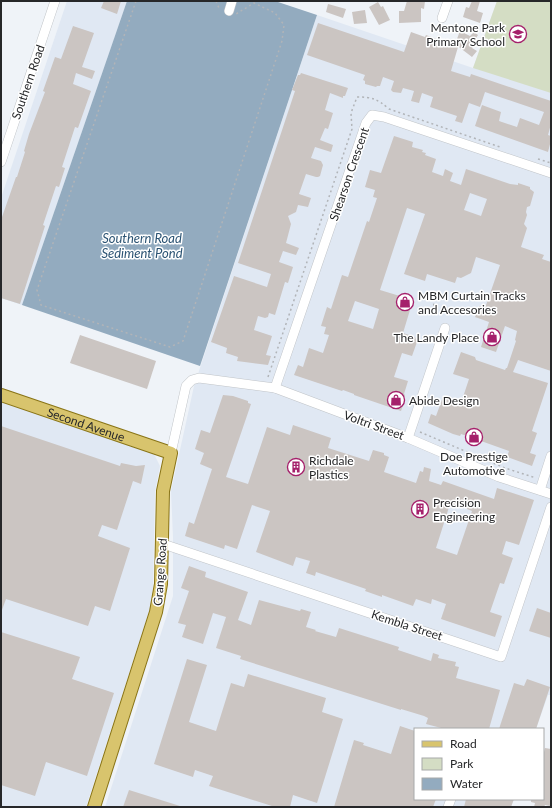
<svg xmlns="http://www.w3.org/2000/svg" width="552" height="808" viewBox="0 0 552 808" font-family="Lato,sans-serif">
	<rect width="100%" height="100%" fill="#eff3f8"/>
	<!-- built -->
	<g fill="#e0e8f3">
		<path d="M67,1H127L22,305L1,298V198Z"/>
		<path d="M497,1H551V695H548L536,729H415V799H514L511,807H105L173,596V537L171,491L194,386L317,15L473,68Z"/>
		<path d="M1,401L148,451L154,454L160,466L155,492L153,585L151,605L86,807H1Z"/>
	</g>
	<!-- green -->
	<path fill="#d4ddc4" d="M497,1H551V93L473,68Z"/>
	<!-- water -->
	<path fill="#93abbf" d="M127,1H275L317,15L200,366L22,305Z"/>
	<!-- building -->
	<g fill="#cbc5c2" fill-rule="evenodd">
		<path d="M104,1H121L117,14L101,8Z"/>
		<path d="M407,1H425L424,9L421,8V22L399,23V11H404Z"/>
		<path d="M472,1H480L477,11L483,13L480,23L463,17L466,7L469,8Z"/>
		<path d="M378,2L381,7L383,6L390,20L379,25L369,7Z"/>
		<path d="M328,4L346,9L343,18L326,12Z"/>
		<path d="M365,10L367,23L354,24L352,12Z"/>
		<path d="M318,23L404,52L411,32L425,37L426,35L458,47L451,71L470,77L471,74L551,101V124L548,135L551,136V140L548,152L475,126L482,105L501,112L499,121L517,127L520,118L539,125L544,112L485,92L480,107L469,103L462,123L455,121L457,116L430,107L433,97L422,93L419,103L411,101L414,91L403,88L401,93L393,92L391,90L394,81L383,77L380,86H377L376,87L365,84V81L363,80L365,75L307,55Z"/>
		<path d="M73,26L94,33L82,67L95,71L92,79L76,73L73,84L91,91L78,128L75,127L62,167L65,168L59,187L56,186L43,225L45,226L20,304L1,298V216L2,217L16,177H17L25,152L24,151L29,134L45,92L43,91L55,57L61,59Z"/>
		<path d="M460,31L470,36L474,32L478,35L475,40L477,42L472,48L477,51L472,57L455,44Z"/>
		<path d="M301,73L348,88L345,96H343V98L330,93L325,110L333,113L328,129L325,128L320,140L333,145L331,152L315,147L311,158L321,161L323,165L320,176L318,177H316L306,174L299,194L311,198L308,207L298,205L296,212L288,216L291,224L286,243L299,248L296,255L283,251L279,262L293,267L288,283L285,282L275,315L269,313L268,317L265,318L258,316L254,330L272,336L266,355L271,356L268,365L237,361L238,357L226,353L227,348L211,342L234,276L267,287L271,274L238,263L294,94L295,91L292,90L298,75H300Z"/>
		<path d="M394,136L413,142L412,147L423,150L422,152L426,153L425,155L436,159L432,172L443,176L445,169L453,173L450,181L461,185L466,169L510,184L518,185V183L530,187V189L534,192L530,206L527,207L526,212L527,215L524,224L527,228L521,247L544,255L542,259L551,262V371L518,360L513,372L548,383L532,431L537,433L530,453L536,455L532,466L507,457L509,451L481,441L479,444L472,441L473,439L467,436L461,434L460,436L453,434L428,423L431,414L436,416L443,397L461,403L469,379L453,374L461,352L475,357L476,360L505,370L506,368H507L516,341L515,340L517,331L505,326L496,352L481,347L489,322L475,317L479,306L485,308L500,265L476,257L471,273L461,278L457,277L455,283L427,274L425,281L404,274L425,214L407,208L380,290L413,300L403,333L415,337L417,342L412,356L402,353L394,377L408,381L404,394L405,395L404,398L405,399L401,411L354,395V394L343,390L342,391L294,375L298,365L303,367L309,348L323,353L329,335L324,334L326,327L321,326L327,307L331,309L342,275L348,277L367,221L369,222L377,198L373,197L375,190L365,187L370,170L381,173ZM470,193L487,199L481,216L464,210ZM355,301L379,309L373,329L348,321Z"/>
		<path d="M80,335L156,361L147,389L70,363Z"/>
		<path d="M223,395L233,396L248,401V403L251,404L226,477L248,484L267,427L290,435L293,425L331,438L328,448L369,461L373,450L384,453V455L389,457L384,472L416,483L420,471L423,472L424,467L431,469L429,481L441,485L443,481L494,499L497,488L534,500L519,545L506,541L502,554L513,558L504,584L500,583L490,612L502,616L495,637L441,619L446,604L432,599L431,604L416,599L413,606L382,595V597L365,591L366,589L316,572L315,576L306,573L310,561L296,557L293,566L256,552L270,511L252,505L237,549L225,545L224,549L185,536L189,522L194,524L212,469L200,464L204,453L195,449L201,430L210,433ZM463,501L467,509L472,511L457,555L436,548L450,504L455,505Z"/>
		<path d="M1,426L120,466L121,463L136,466L145,465L141,484L133,481L117,530L102,525L98,536L130,548L110,611L95,606L88,626L6,599L2,610H1Z"/>
		<path d="M189,566L206,572L205,577L248,592L238,620L251,625L259,600L300,611L301,609L311,612L306,627L316,630L315,631L336,637L339,628L399,647L398,650L431,661L433,653L439,655L438,658L456,662L455,666L459,667L456,678L500,690L489,729H445L426,724L428,718L424,716L401,709V710L240,659L241,656L216,648L226,617L213,613L203,644L182,637L186,625L178,623L189,591L181,588Z"/>
		<path d="M537,608L551,613V638L529,631Z"/>
		<path d="M1,632L80,657L72,679L114,693L87,776L46,762L35,796L1,785Z"/>
		<path d="M187,659L207,665L189,722L216,731L231,683L244,687L248,674L326,698L322,712L343,719L317,803L293,795L290,807H275L209,786L213,776L195,770L193,777L154,764Z"/>
		<path d="M527,679L550,687L536,729H499L514,683L524,686Z"/>
		<path d="M400,726L415,731V799H436L433,807H334L354,740L364,743L363,745L391,754Z"/>
		<path d="M545,748L551,749V798L550,806L545,805L544,807H534L535,803L531,802V799H543L544,760H543V756Z"/>
		<path d="M129,790L180,806V807H123Z"/>
		<path d="M466,799H514L511,807H464Z"/>
	</g>
	<g fill="none" stroke-linecap="round" stroke-linejoin="round">
		<!-- minor casing -->
		<g stroke="#c0c4c8" stroke-width="10">
			<g id="minor">
				<path d="M229,11L232,1"/>
				<path d="M442,18L448,1"/>
				<path d="M1,162L55,1"/>
				<path d="M275,388L366,123L372,115L384,117L551,173"/>
				<path d="M408,438L445,328"/>
				<path d="M171,453L186,386L192,380L199,378L275,388L408,438L499,477L551,494"/>
				<path d="M540,490L551,456"/>
				<path d="M163,544L501,657L551,507"/>
				<path d="M448,807L451,799"/>
			</g>
		</g>
		<!-- major casing -->
		<g stroke="#897416" stroke-width="14">
			<g id="major">
				<path id="s1" d="M1,395L171,453L163,491L161,584L156,612L94,807"/>
			</g>
		</g>
		<!-- path -->
		<g stroke="#b1b4b8" stroke-width="1.5" stroke-dasharray="2 3" stroke-linecap="butt">
			<path d="M136,1L37,290L41,305L170,347L183,341L282,41L284,25L275,13L254,3L236,14"/>
			<path d="M216,1L219,8L221,9"/>
			<path d="M538,159L551,163"/>
			<path d="M433,294L432,298L435,309"/>
			<path d="M268,377L352,129L351,113L357,97C373,97 377,99 389,109L500,147"/>
			<path d="M420,432L505,468L536,478"/>
		</g>
		<!-- minor -->
		<use href="#minor" stroke="#fff" stroke-width="9"/>
		<!-- major -->
		<use href="#major" stroke="#d8c46d" stroke-width="12"/>
	</g>
	<!-- icons -->
	<defs>
		<g id="school-ring" transform="scale(0.9)"><circle r="9.5" fill="#fff" stroke="#a5206b" stroke-width="1.5"/><path d="M0-5L7-2L0 1L-7-2ZM-4 1L0 2.5L4 1V4Q0 6-4 4Z" fill="#a5206b"/></g>
		<g id="shop-ring" transform="scale(0.9)"><circle r="9.5" fill="#fff" stroke="#a5206b" stroke-width="1.5"/><path d="M-5-2.5h2.3a2.7 3.5 0 0 1 5.4 0H5L5.5 6h-11ZM-1.5-2.5h3a1.5 2.3 0 0 0-3 0Z" fill="#a5206b"/></g>
		<g id="building-ring" transform="scale(0.9)"><circle r="9.5" fill="#fff" stroke="#a5206b" stroke-width="1.5"/><path d="M-4-6H4V6H1V3H-1V6H-4ZM-2.5-4.3h1.7v1.8h-1.7ZM.8-4.3h1.7v1.8H.8ZM-2.5-1h1.7V.8h-1.7ZM.8-1h1.7V.8H.8Z" fill="#a5206b"/></g>
	</defs>
	<g fill-rule="evenodd">
		<use href="#school-ring" x="518" y="34"/>
		<use href="#shop-ring" x="405" y="302"/>
		<use href="#shop-ring" x="492" y="337"/>
		<use href="#shop-ring" x="396" y="400"/>
		<use href="#shop-ring" x="474" y="437"/>
		<use href="#building-ring" x="296" y="467"/>
		<use href="#building-ring" x="420" y="509"/>
	</g>
	<g text-anchor="middle" dominant-baseline="central" stroke-width="3" stroke-linejoin="round" paint-order="stroke">
		<!-- poi labels -->
		<g font-size="12" fill="#262729" stroke="#fff" text-anchor="start">
			<text x="505" y="27" text-anchor="end">Mentone Park<tspan x="505" dy="14">Primary School</tspan></text>
			<text x="418" y="295">MBM Curtain Tracks<tspan x="418" dy="14">and Accesories</tspan></text>
			<text x="479" y="337" text-anchor="end">The Landy Place</text>
			<text x="409" y="400">Abide Design</text>
			<text x="474" y="456" text-anchor="middle">Doe Prestige<tspan x="474" dy="14">Automotive</tspan></text>
			<text x="309" y="460">Richdale<tspan x="309" dy="14">Plastics</tspan></text>
			<text x="433" y="502">Precision<tspan x="433" dy="14">Engineering</tspan></text>
		</g>
		<!-- street labels -->
		<g font-size="12" fill="#262729" stroke="#fff">
			<text transform="translate(28 82) rotate(-71)">Southern Road</text>
			<text transform="translate(349 174) rotate(-71)">Shearson Crescent</text>
			<text stroke="none"><textPath href="#s1" startOffset="90">Second Avenue</textPath></text>
			<text transform="translate(374 425) rotate(20)">Voltri Street</text>
			<text transform="translate(160 572) rotate(-86)">Grange Road</text>
			<text transform="translate(407 625) rotate(18)">Kembla Street</text>
		</g>
		<!-- water labels -->
		<g font-size="13" font-style="italic" fill="#2b5373" stroke="#fff">
			<text x="142" y="238">Southern Road<tspan x="142" dy="15">Sediment Pond</tspan></text>
		</g>
	</g>
	<!-- border -->
	<rect width="552" height="808" fill="none" stroke="#262729" stroke-width="4"/>
	<!-- legend -->
	<rect x="414" y="728" width="130" height="72" fill="#ffffff" stroke="#a8a9a9"/>
	<rect x="422" y="741" width="20" height="6" fill="#d8c46d" stroke="#a8a9a9"/>
	<text x="450" y="748" font-size="12" fill="#262729">Road</text>
	<rect x="422" y="758" width="20" height="12" fill="#d4ddc4" stroke="#a8a9a9"/>
	<text x="450" y="768" font-size="12" fill="#262729">Park</text>
	<rect x="422" y="778" width="20" height="12" fill="#93abbf" stroke="#a8a9a9"/>
	<text x="450" y="788" font-size="12" fill="#262729">Water</text>
</svg>
